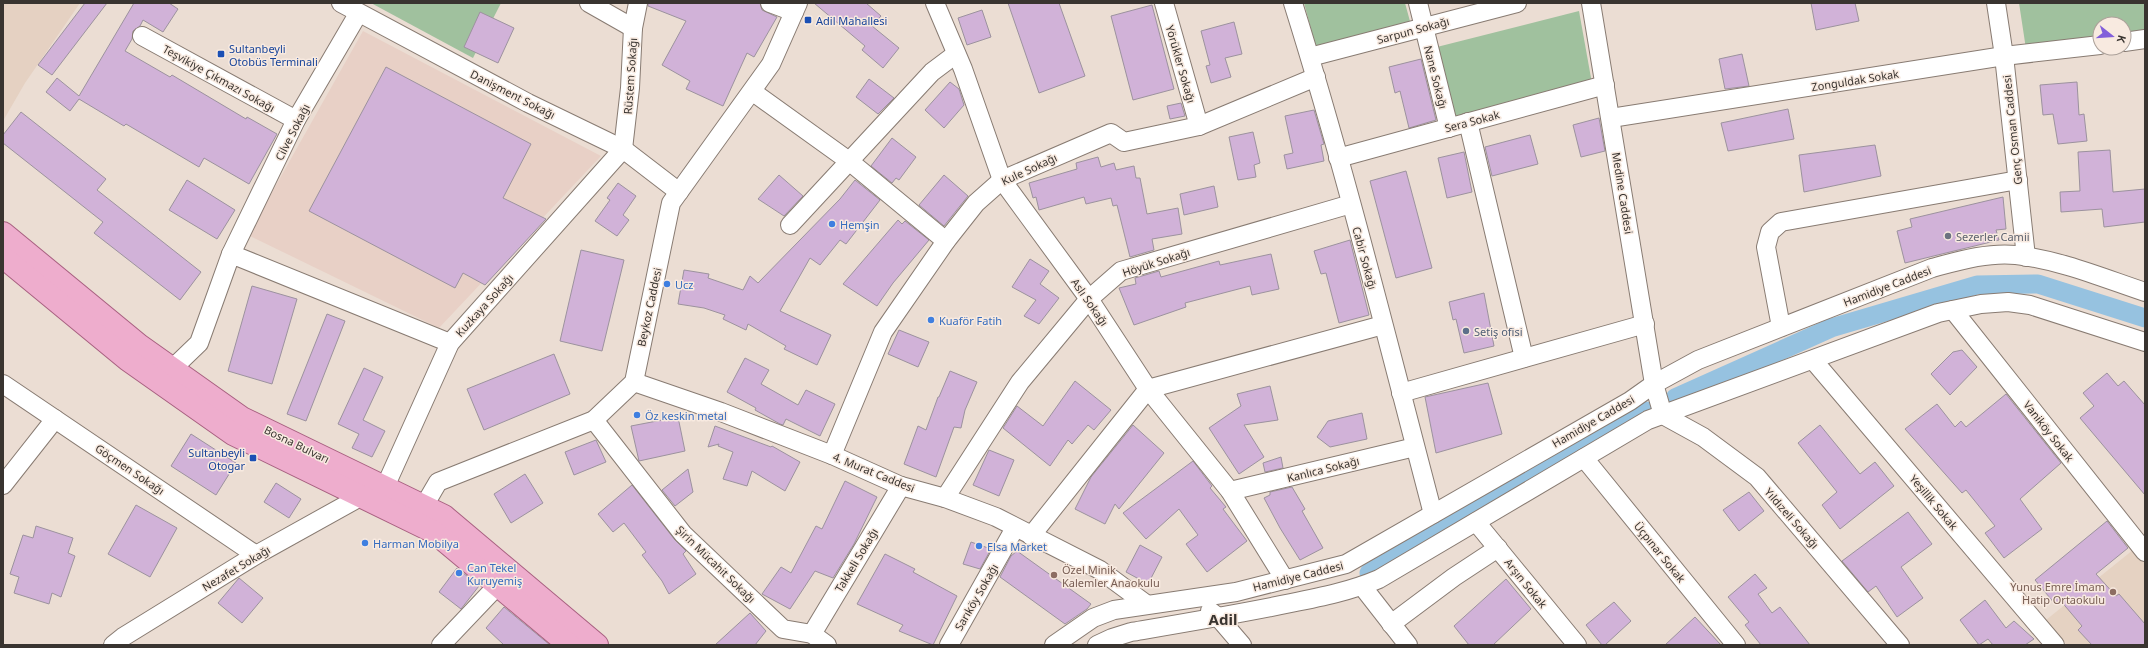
<svg xmlns="http://www.w3.org/2000/svg" width="2148" height="648" viewBox="0 0 2148 648" font-family="'Noto Sans',sans-serif">
	<rect width="100%" height="100%" fill="#ebddd3"/>
	<!-- built -->
	<path fill="#e5d1c2" d="M3,3H80L25,83L3,121Z"/>
	<!-- industrial -->
	<path fill="#e8d0c6" d="M363,31L601,156L439,328L248,235Z"/>
	<!-- education -->
	<path fill="#e5d2c2" d="M2133,550L2145,564V645H2067L2046,620Z"/>
	<!-- green -->
	<g fill="#a0c19e">
		<path d="M371,3H501L473,58Z"/>
		<path d="M1304,3H1405L1411,25L1317,51Z"/>
		<path d="M2019,3H2145V35L2124,37V24H2100V40L2026,49Z"/>
		<path d="M1579,11L1593,89L1459,126L1429,49Z"/>
	</g>
	<g fill="none" stroke-linecap="round" stroke-linejoin="round">
		<!-- canal -->
		<g stroke="#96c2e0" stroke-width="19">
			<path d="M1675,398L1831,328L1977,285L2038,284L2145,318"/>
			<path d="M1369,573L1646,411"/>
		</g>
	</g>
	<!-- building -->
	<g fill="#d1b2d8" stroke="#9c929e">
		<path d="M85,3H107L52,75L38,65Z"/>
		<path d="M134,3H169L178,9L163,32L143,20L140,26L133,31L132,39L125,51L170,77L172,75L246,119L247,117L277,134L249,184L204,158L199,167L126,124L124,126L79,99L70,111L46,92L57,78L79,96Z"/>
		<path d="M648,3H760L762,10L777,17L754,57L747,53L723,106L686,89L690,81L662,65L686,21L648,6Z"/>
		<path d="M814,3H866L881,16L872,26L899,48L883,68L862,50L865,46Z"/>
		<path d="M1008,3H1059L1085,76L1039,93Z"/>
		<path d="M1811,3H1855L1859,21L1816,30Z"/>
		<path d="M1152,5L1174,89L1133,100L1111,16Z"/>
		<path d="M982,10L991,37L967,45L958,18Z"/>
		<path d="M480,12L514,28L498,63L464,47Z"/>
		<path d="M1234,22L1242,54L1225,58L1231,77L1211,83L1206,66L1210,65L1201,31Z"/>
		<path d="M1742,54L1749,86L1725,89L1719,59Z"/>
		<path d="M1421,59L1436,120L1409,128L1400,91L1395,93L1389,67Z"/>
		<path d="M386,67L531,144L503,198L546,219L485,285L463,273L455,288L309,211Z"/>
		<path d="M869,79L894,98L878,114L856,97Z"/>
		<path d="M950,82L959,89L964,105L944,128L925,110Z"/>
		<path d="M2077,82L2079,115L2084,114L2087,141L2058,144L2053,114L2043,115L2040,85Z"/>
		<path d="M1181,103L1185,116L1170,119L1167,106Z"/>
		<path d="M1788,109L1794,139L1728,151L1721,123Z"/>
		<path d="M1314,110L1324,144L1321,145L1324,161L1287,169L1284,155L1293,153L1285,116Z"/>
		<path d="M21,112L106,179L97,190L201,272L180,300L94,233L103,222L3,143V135Z"/>
		<path d="M1599,118L1605,151L1581,157L1573,125Z"/>
		<path d="M1253,132L1260,163L1254,165L1256,177L1238,180L1229,137Z"/>
		<path d="M1530,135L1538,164L1492,176L1485,147Z"/>
		<path d="M892,138L916,157L899,180L896,178L892,183L871,166Z"/>
		<path d="M1875,145L1881,176L1804,192L1799,155Z"/>
		<path d="M2110,150L2113,192L2145,189V222L2104,227L2102,209L2061,212L2060,192L2080,191L2078,152Z"/>
		<path d="M1464,152L1472,192L1447,198L1438,158Z"/>
		<path d="M1098,157L1101,167L1114,163L1116,170L1134,166L1136,178H1140L1147,214L1178,208L1182,234L1152,239L1154,250L1130,257L1117,205L1113,206L1111,198L1086,204L1084,197L1039,210L1036,197L1033,198L1029,183L1077,169L1076,163Z"/>
		<path d="M1406,171L1432,268L1396,278L1370,181Z"/>
		<path d="M779,175L803,196L784,216L758,199Z"/>
		<path d="M944,175L968,196L944,226L919,205Z"/>
		<path d="M187,180L235,210L217,239L169,210Z"/>
		<path d="M855,180L880,200L846,244L840,240L820,265L810,258L780,311L831,335L817,365L784,349L786,346L748,324L746,330L723,319L725,315L704,308L678,304L684,270L709,274L708,278L743,290L750,276L758,283L840,199Z"/>
		<path d="M618,183L636,196L623,215L629,220L617,236L595,221L610,200L607,198Z"/>
		<path d="M1214,186L1218,207L1184,215L1180,194Z"/>
		<path d="M2003,197L2006,229L1996,230L1999,240L1905,263L1897,231L1912,227L1910,219Z"/>
		<path d="M898,220L902,224L905,221L929,240L893,283L877,306L843,284Z"/>
		<path d="M1350,240L1369,315L1339,323L1326,273L1321,274L1314,251Z"/>
		<path d="M581,250L624,260L602,351L560,341Z"/>
		<path d="M1271,254L1279,289L1252,295L1250,286L1185,303L1186,307L1134,325L1119,288L1136,284L1135,278L1159,271L1161,277L1219,261L1220,265Z"/>
		<path d="M1030,259L1049,271L1040,284L1059,298L1039,324L1024,316L1036,300L1012,287Z"/>
		<path d="M252,286L297,299L272,384L228,371Z"/>
		<path d="M1484,293L1494,346L1464,353L1456,319L1453,320L1449,302Z"/>
		<path d="M327,314L345,321L306,421L287,414Z"/>
		<path d="M899,330L929,342L918,367L888,354Z"/>
		<path d="M1962,350L1977,367L1950,395L1931,374L1953,352Z"/>
		<path d="M554,354L570,394L484,430L467,389Z"/>
		<path d="M745,358L769,370L761,384L798,405L806,390L835,404L820,436L786,419L783,425L780,424L755,410L756,408L727,392Z"/>
		<path d="M364,368L383,377L363,420L385,431L372,457L352,448L359,434L338,424Z"/>
		<path d="M950,371L977,382L965,410L961,428L954,427L936,477L904,464L918,426L926,430L938,397H939Z"/>
		<path d="M2107,373L2118,386L2124,381L2145,405V495L2080,418L2094,406L2083,393Z"/>
		<path d="M1075,381L1111,410L1094,430L1088,425L1072,444L1068,440L1050,466L1003,428L1017,406L1043,426Z"/>
		<path d="M1488,383L1502,434L1436,453L1425,397Z"/>
		<path d="M1270,386L1278,420L1244,425L1264,457L1239,474L1209,428L1241,406L1237,394Z"/>
		<path d="M2006,394L2061,463L2020,499L2042,529L2004,558L1985,533L1995,526L1966,490L1962,493L1905,429L1937,404L1955,427L1961,421L1966,427Z"/>
		<path d="M1362,413L1367,439L1330,447L1317,437L1328,421Z"/>
		<path d="M678,417L685,451L639,461L631,426Z"/>
		<path d="M1133,425L1164,453L1119,509L1115,504L1105,524L1075,509L1091,477Z"/>
		<path d="M1820,425L1860,474L1875,462L1894,486L1840,529L1822,505L1837,492L1798,443Z"/>
		<path d="M715,426L771,447L772,446L800,462L785,491L752,471L747,486L723,479L733,452L718,446L719,444L708,447Z"/>
		<path d="M191,434L236,463L216,495L171,466Z"/>
		<path d="M596,440L606,462L574,475L565,452Z"/>
		<path d="M989,450L1014,460L999,496L973,485Z"/>
		<path d="M1281,457L1283,468L1265,472L1263,463Z"/>
		<path d="M1193,461L1212,486L1210,488L1226,507L1223,509L1247,541L1207,572L1186,544L1198,535L1179,509L1146,539L1123,513Z"/>
		<path d="M688,469L693,492L675,506L662,490Z"/>
		<path d="M525,474L543,503L511,523L494,494Z"/>
		<path d="M845,481L877,497L854,544L833,578L815,571L790,609L762,594L781,567L791,573L816,526L822,529Z"/>
		<path d="M276,483L301,499L289,518L264,502Z"/>
		<path d="M632,485L675,540L686,551L683,554L696,574L669,594L662,581L642,555L646,552L624,523L613,532L598,514Z"/>
		<path d="M1292,487L1305,509L1302,511L1323,548L1300,560L1280,528L1264,498L1270,495V492Z"/>
		<path d="M1749,492L1764,511L1739,531L1723,510Z"/>
		<path d="M136,505L177,528L150,577L108,554Z"/>
		<path d="M1908,512L1932,544L1901,567L1923,598L1897,617L1876,586L1868,592L1842,561Z"/>
		<path d="M2107,521L2128,548L2096,574L2116,596L2119,594L2145,624V645H2092L2078,630L2082,626L2060,600L2055,604L2035,580Z"/>
		<path d="M36,526L73,538L68,553L75,556L61,597L52,593L49,604L14,593L19,577L10,574L23,535L33,538Z"/>
		<path d="M971,542L991,549L980,569L963,564Z"/>
		<path d="M1140,545L1162,557L1148,584L1126,572Z"/>
		<path d="M1017,551L1091,604L1087,609L1065,624L1000,577L1011,556Z"/>
		<path d="M885,554L915,569L913,572L957,596L933,645L899,631L903,625L857,604Z"/>
		<path d="M457,568L479,586L461,609L439,592Z"/>
		<path d="M1755,574L1767,588L1758,594L1772,613L1780,607L1810,645H1761L1745,625L1749,622L1728,597Z"/>
		<path d="M239,578L263,598L242,623L218,603Z"/>
		<path d="M1506,579L1531,609L1493,645H1469L1454,626Z"/>
		<path d="M1985,600L2006,628L2014,621L2034,639L2025,645H1993L1988,639L1979,645L1960,620Z"/>
		<path d="M1614,602L1631,621L1605,645H1602L1586,625Z"/>
		<path d="M504,607L550,645H504L486,628Z"/>
		<path d="M750,613L766,631L755,645H715Z"/>
		<path d="M1695,617L1721,645H1665Z"/>
	</g>
	<g fill="none" stroke-linecap="round" stroke-linejoin="round">
		<!-- minor casing -->
		<g stroke="#887b72" stroke-width="20">
			<g id="minor">
				<path d="M341,3L528,103L623,149L679,192"/>
				<path d="M589,3L633,28"/>
				<path d="M770,3L794,12"/>
				<path d="M935,3L963,69L1002,180L1089,299L1148,389L1230,491L1285,580"/>
				<path d="M1164,3L1199,126"/>
				<path d="M1293,3C1346,172 1388,343 1433,514"/>
				<path d="M1418,3L1449,128"/>
				<path d="M1591,3L1654,384L1663,415L1703,437L1757,477L1900,645"/>
				<path d="M1996,3L2004,56L2026,257"/>
				<path d="M142,36L296,120"/>
				<path d="M2124,42L2145,39"/>
				<path d="M1310,57L1517,3"/>
				<path d="M753,92L849,161L946,241"/>
				<path d="M1611,118L2004,56L2100,45"/>
				<path d="M1468,122L1524,358"/>
				<path d="M1338,158L1605,85"/>
				<path d="M790,225L932,72L956,54"/>
				<path d="M231,254L296,120L358,14"/>
				<path d="M1953,310L2145,552"/>
				<path d="M1781,327L1766,247L1770,232L1781,222L2018,180"/>
				<path d="M1813,360L2055,645"/>
				<path d="M172,369L199,343L231,254L450,343"/>
				<path d="M634,382L721,412L832,455L901,486L945,498L996,517L1100,570L1146,604"/>
				<path d="M3,384L256,555"/>
				<path d="M1401,393L1645,324"/>
				<path d="M594,420L683,534L783,629L812,634L827,645"/>
				<path d="M832,455L883,332L946,241L976,203L1002,180L1111,133L1124,142L1199,126L1316,77"/>
				<path d="M1584,458L1736,645"/>
				<path d="M3,485L55,419"/>
				<path d="M385,487L450,343L623,149L630,88L633,28L638,3"/>
				<path d="M1230,491L1415,447"/>
				<path d="M945,498L1020,382L1089,299L1121,271L1351,204"/>
				<path d="M417,518L438,482L594,420L634,382L671,203L771,64L798,3"/>
				<path d="M1476,522L1577,645"/>
				<path d="M1031,536L1148,389L1383,325"/>
				<path d="M1362,586L1408,645"/>
				<path d="M1210,611L1218,617L1242,645"/>
				<path d="M1391,624L1454,577L1498,548"/>
				<path d="M812,634L901,486"/>
				<path d="M113,645L123,637L256,555L362,496"/>
				<path d="M441,645L498,585"/>
				<path d="M949,645L1015,528"/>
				<path d="M1054,645L1093,618L1114,610L1236,592L1346,564L1630,401L1654,384L1698,360L1932,268C1958,261 1988,252 2016,255C2060,260 2103,278 2145,292"/>
				<path d="M1097,645L1112,638L1131,632C1184,623 1238,614 1291,603C1321,597 1351,591 1379,579L1648,420L1938,313L1981,304L2008,302L2030,305L2145,342"/>
			</g>
		</g>
		<!-- major casing -->
		<g stroke="#a86080" stroke-width="24">
			<g id="major">
				<path d="M3,233L139,345L242,418L444,516L597,645"/>
				<path d="M3,257L128,360L233,434L434,532L569,645"/>
			</g>
		</g>
		<!-- minor -->
		<use href="#minor" stroke="#fff" stroke-width="18"/>
		<!-- major -->
		<use href="#major" stroke="#eeadcd" stroke-width="22"/>
	</g>
	<!-- markers -->
	<g fill="#1a4fb4" stroke="#f8eae0" stroke-width="1.5">
		<rect x="804" y="16" width="8" height="8" rx="2"/>
		<rect x="217" y="50" width="8" height="8" rx="2"/>
		<rect x="249" y="454" width="8" height="8" rx="2"/>
	</g>
	<g fill="#3f7fe0" stroke="#f8eae0" stroke-width="1.5">
		<circle cx="832" cy="224" r="4"/>
		<circle cx="667" cy="284" r="4"/>
		<circle cx="931" cy="320" r="4"/>
		<circle cx="637" cy="415" r="4"/>
		<circle cx="365" cy="543" r="4"/>
		<circle cx="979" cy="546" r="4"/>
		<circle cx="459" cy="573" r="4"/>
	</g>
	<circle fill="#6b7280" stroke="#f8eae0" stroke-width="1.5" cx="1948" cy="236" r="4"/>
	<circle fill="#5c6f8a" stroke="#f8eae0" stroke-width="1.5" cx="1466" cy="331" r="4"/>
	<g fill="#8d6e63" stroke="#f8eae0" stroke-width="1.5">
		<circle cx="1054" cy="575" r="4"/>
		<circle cx="2113" cy="592" r="4"/>
	</g>
	<g text-anchor="middle" dominant-baseline="central" stroke-width="3" stroke-linejoin="round" paint-order="stroke">
		<!-- transit labels -->
		<g font-size="11" fill="#164399" stroke="#f8eae0" text-anchor="start">
			<text x="816" y="20">Adil Mahallesi</text>
			<text x="229" y="48">Sultanbeyli<tspan x="229" dy="13">Otobüs Terminali</tspan></text>
			<text x="245" y="452" text-anchor="end">Sultanbeyli<tspan x="245" dy="13">Otogar</tspan></text>
		</g>
		<!-- street labels -->
		<g font-size="11" fill="#393430" stroke="#f8eae0">
			<text transform="translate(1413 30) rotate(-15)">Sarpun Sokağı</text>
			<text transform="translate(1181 64) rotate(74)">Yörükler Sokağı</text>
			<text transform="translate(630 76) rotate(-86)">Rüstem Sokağı</text>
			<text transform="translate(1436 77) rotate(76)">Nane Sokağı</text>
			<text transform="translate(219 78) rotate(29)">Teşvikiye Çıkmazı Sokağı</text>
			<text transform="translate(1855 80) rotate(-9)">Zonguldak Sokak</text>
			<text transform="translate(513 94) rotate(27)">Danişment Sokağı</text>
			<text transform="translate(1472 121) rotate(-15)">Sera Sokak</text>
			<text transform="translate(2012 130) rotate(-96)">Genç Osman Caddesi</text>
			<text transform="translate(292 132) rotate(-63)">Cilve Sokağı</text>
			<text transform="translate(1029 169) rotate(-25)">Kule Sokağı</text>
			<text transform="translate(1623 193) rotate(81)">Medine Caddesi</text>
			<text transform="translate(1365 258) rotate(75)">Cabir Sokağı</text>
			<text transform="translate(1156 262) rotate(-18)">Höyük Sokağı</text>
			<text transform="translate(1887 286) rotate(-21)">Hamidiye Caddesi</text>
			<text transform="translate(1090 302) rotate(55)">Aslı Sokağı</text>
			<text transform="translate(484 305) rotate(-48)">Kuzkaya Sokağı</text>
			<text transform="translate(649 307) rotate(-78)">Beykoz Caddesi</text>
			<text transform="translate(1593 421) rotate(-30)">Hamidiye Caddesi</text>
			<text transform="translate(2049 431) rotate(52)">Vaniköy Sokak</text>
			<text transform="translate(297 444) rotate(26)">Bosna Bulvarı</text>
			<text transform="translate(130 469) rotate(34)">Göçmen Sokağı</text>
			<text transform="translate(1323 469) rotate(-14)">Kanlıca Sokağı</text>
			<text transform="translate(874 472) rotate(22)">4. Murat Caddesi</text>
			<text transform="translate(1934 502) rotate(50)">Yeşillik Sokak</text>
			<text transform="translate(1792 518) rotate(49)">Yıldızeli Sokağı</text>
			<text transform="translate(1660 552) rotate(51)">Üçpınar Sokak</text>
			<text transform="translate(856 560) rotate(-59)">Takkeli Sokağı</text>
			<text transform="translate(716 564) rotate(44)">Şirin Mücahit Sokağı</text>
			<text transform="translate(236 568) rotate(-31)">Nezafet Sokağı</text>
			<text transform="translate(1298 576) rotate(-14)">Hamidiye Caddesi</text>
			<text transform="translate(1526 583) rotate(51)">Arşın Sokak</text>
			<text transform="translate(976 597) rotate(-60)">Sarıköy Sokağı</text>
		</g>
		<!-- shop labels -->
		<g font-size="11" fill="#366cbe" stroke="#f8eae0" text-anchor="start">
			<text x="840" y="224">Hemşin</text>
			<text x="675" y="284">Ucz</text>
			<text x="939" y="320">Kuaför Fatih</text>
			<text x="645" y="415">Öz keskin metal</text>
			<text x="373" y="543">Harman Mobilya</text>
			<text x="987" y="546">Elsa Market</text>
			<text x="467" y="567">Can Tekel<tspan x="467" dy="13">Kuruyemiş</tspan></text>
		</g>
		<!-- worship labels -->
		<g font-size="11" fill="#5b616d" stroke="#f8eae0" text-anchor="start">
			<text x="1956" y="236">Sezerler Camii</text>
		</g>
		<!-- service labels -->
		<g font-size="11" fill="#4e5e75" stroke="#f8eae0" text-anchor="start">
			<text x="1474" y="331">Setiş ofisi</text>
		</g>
		<!-- education labels -->
		<g font-size="11" fill="#785e54" stroke="#f8eae0" text-anchor="start">
			<text x="1062" y="569">Özel Minik<tspan x="1062" dy="13">Kalemler Anaokulu</tspan></text>
			<text x="2105" y="586" text-anchor="end">Yunus Emre İmam<tspan x="2105" dy="13">Hatip Ortaokulu</tspan></text>
		</g>
		<!-- district labels -->
		<g font-size="15" font-weight="bold" fill="#393430" stroke="#f8eae0">
			<text x="1223" y="619">Adil</text>
		</g>
	</g>
	<!-- border -->
	<rect width="2148" height="648" fill="none" stroke="#393430" stroke-width="8"/>
	<!-- north arrow -->
	<g transform="translate(2112 36) rotate(107)"><circle r="19" fill="#f8eae0" stroke="#aca19a"/>
	<path d="M0-3L7 15L0 10L-7 15Z" fill="#825fda"/>
	<text y="-6" font-size="11" font-weight="bold" text-anchor="middle" fill="#393430">K</text>
	</g>
</svg>
